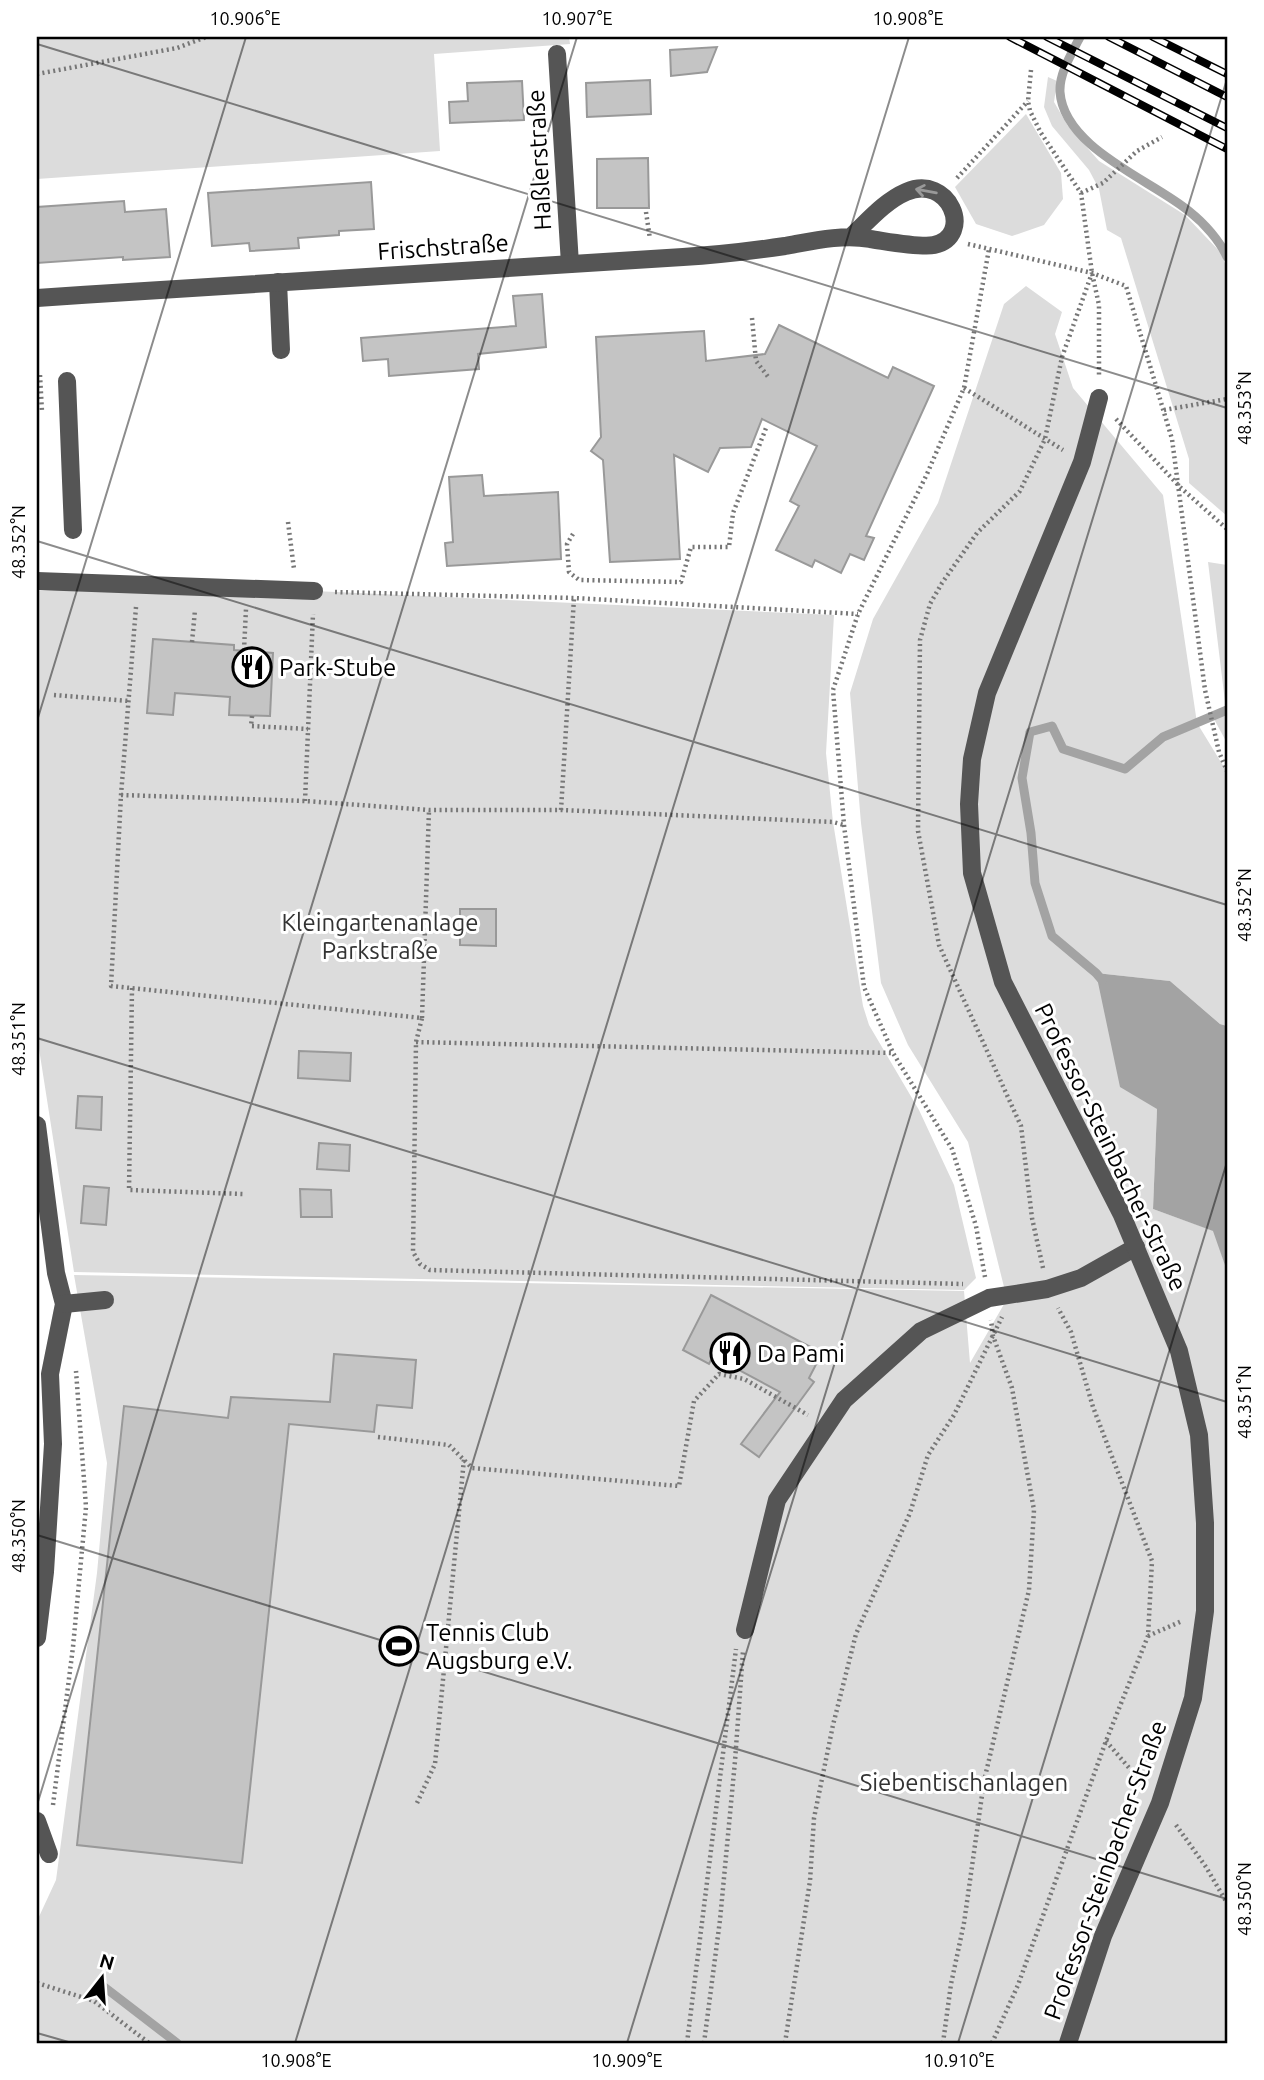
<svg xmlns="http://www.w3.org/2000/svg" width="1264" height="2080" viewBox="0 0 1264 2080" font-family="Ubuntu,sans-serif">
	<rect width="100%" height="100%" fill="#fff"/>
	<!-- green -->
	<g fill="#dcdcdc">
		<path d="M37,37H569L570,44L434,54L440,151L37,179Z"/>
		<path d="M1048,77L1057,81L1054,102L1068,126L1099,161L1185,215L1222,254L1227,270V516L1189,483V459L1121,238L1107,230L1099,189L1089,170L1052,126L1044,107Z"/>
		<path d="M1026,114L1061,173L1063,199L1044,225L1012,236L976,224L955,187Z"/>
		<path d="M1026,286L1062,312L1055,334L1073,388L1163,495L1197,723L1227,772V1026L1220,1024L1170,981L1096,973L1157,1109L1153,1209L1214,1231L1227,1271V2043H37V1921L56,1880L97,1573L107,1463L74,1275L964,1291L970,1363L1007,1299L968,1142L908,1045L881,983L861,823L850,693L873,619L938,503L1004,304Z"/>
		<path d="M1208,562L1227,565V743L1214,719L1226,710Z"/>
		<path d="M138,586L292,590L834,615L826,753L833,822L863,1006L869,1025L919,1110L954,1185L976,1278L964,1290L74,1272L37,1036V591Z"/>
	</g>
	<!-- water -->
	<path fill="#a3a3a3" d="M1096,973L1170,981L1220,1024L1227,1026V1271L1213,1231L1153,1209L1157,1109L1120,1087Z"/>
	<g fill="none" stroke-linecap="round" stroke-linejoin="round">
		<!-- stream -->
		<g stroke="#a3a3a3" stroke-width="9">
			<path d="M1080,37C1072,53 1059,73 1060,92C1064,149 1154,181 1190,212C1204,223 1220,241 1227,257"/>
			<path d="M1102,980L1096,973L1052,936L1035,883L1031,833L1022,778L1030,732L1052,726L1063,749L1125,769L1163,737L1227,710"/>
			<path d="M99,1983L177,2043"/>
		</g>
	</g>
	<!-- building -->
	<g fill="#c4c4c4" stroke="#999" stroke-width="2">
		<path d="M717,47L707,72L671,76L670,50Z"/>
		<path d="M650,80L651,114L587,117L586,83Z"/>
		<path d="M522,81L524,120L450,123L449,102L468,101L467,83Z"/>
		<path d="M648,158L649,208H597V159Z"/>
		<path d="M371,182L374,229L339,231V235L298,238L299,248L250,251L249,243L212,246L208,193Z"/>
		<path d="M124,201L125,212L166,209L170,257L123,260V257L37,263V207Z"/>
		<path d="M542,294L546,347L478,354L479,369L389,376L388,359L363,361L361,338L516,326L513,296Z"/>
		<path d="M779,325L888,378L893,367L934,386L866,536L874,538L864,560L850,554L841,573L815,560L812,567L776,550L799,506L790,501L817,446L762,419L751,447L720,448L708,472L674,455L680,559L610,562L603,460L591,451L601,437L596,337L704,331L706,361L765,354Z"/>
		<path d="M482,475L484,496L558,492L561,559L447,566L445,543L453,542L449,477Z"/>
		<path d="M153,639L234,645V650L273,653L270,716L229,715L230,697L175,693L173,715L147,713Z"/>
		<path d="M460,909H496V946L460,945Z"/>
		<path d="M299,1051L351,1053L350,1081L298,1078Z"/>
		<path d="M78,1096L102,1097L101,1130L76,1128Z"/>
		<path d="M319,1143L350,1145L349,1171L317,1169Z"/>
		<path d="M84,1186L109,1188L106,1225L81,1223Z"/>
		<path d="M300,1189L331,1190L332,1217H301Z"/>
		<path d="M711,1295L822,1353L809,1378L814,1382L759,1457L741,1444L780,1392L713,1356L709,1364L683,1350Z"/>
		<path d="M334,1354L416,1360L412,1408L377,1405L374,1432L289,1424L242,1863L77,1845L124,1406L228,1418L231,1397L330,1402Z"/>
	</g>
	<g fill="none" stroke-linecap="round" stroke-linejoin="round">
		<!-- path -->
		<g stroke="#777" stroke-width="4.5" stroke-dasharray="2 3.5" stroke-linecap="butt">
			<path d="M1031,70L1028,101L1030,111L1041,133L1081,193L1092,273L1099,305V378"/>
			<path d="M37,74L177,48L206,37"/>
			<path d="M957,178L1028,101"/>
			<path d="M1081,193L1103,183L1137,151L1162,137"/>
			<path d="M646,212L650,239"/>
			<path d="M968,244L1092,273L1126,286L1172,439L1205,690L1219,752L1227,771"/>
			<path d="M752,318L756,361L769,378"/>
			<path d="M40,375L42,412"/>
			<path d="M964,388L1063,450"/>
			<path d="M1164,410L1227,399"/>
			<path d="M1116,419L1180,487L1227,529"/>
			<path d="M288,522L294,569"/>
			<path d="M573,534L567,544L569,572L579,580L681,582L691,547H729L733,513L766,428"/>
			<path d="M335,592L574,598L858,614"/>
			<path d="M136,607L121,795L111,986L422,1018L416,1042L413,1252L420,1264L430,1270L963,1284"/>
			<path d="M192,642L195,610"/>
			<path d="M244,650L246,609"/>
			<path d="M54,695L129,701"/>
			<path d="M252,716L251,726L308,729"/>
			<path d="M121,795L305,801L429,810H561L833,822L844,825"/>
			<path d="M305,801L313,614"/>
			<path d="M561,810L574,598"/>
			<path d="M132,988L129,1190L243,1194"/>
			<path d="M422,1018L429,810"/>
			<path d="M416,1042L893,1053"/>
			<path d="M1043,1268L1032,1218L1021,1126L939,945L918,831L920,640L930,604L942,583L977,533L1020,491L1045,439L1062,357L1092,273"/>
			<path d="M985,1277L976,1226L952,1149L893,1053L864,987L844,825L833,690L858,614L927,474L964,388L989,249"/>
			<path d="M378,1437L449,1445L472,1468L679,1486L694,1401L719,1374L744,1379L808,1415"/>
			<path d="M1148,1636L1182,1621"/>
			<path d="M1106,1741L1142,1783"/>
			<path d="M417,1803L435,1764L464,1459"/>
			<path d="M53,1805L73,1647L86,1507L76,1371"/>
			<path d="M1176,1825L1206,1867L1227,1903"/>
			<path d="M37,1983L94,2001L149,2043"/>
			<path d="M687,2043L736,1649"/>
			<path d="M704,2043L720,1920L735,1761L743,1651"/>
			<path d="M785,2043L810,1881L814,1818L833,1725L856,1634L910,1513L928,1455L954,1415L1002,1317"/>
			<path d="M943,2043L951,1984L964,1923L984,1781L1029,1590L1034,1510L1012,1388L993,1336L991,1320"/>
			<path d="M992,2043L1018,1985L1106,1741L1148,1636L1152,1561L1093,1407L1071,1332L1058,1308"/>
		</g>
		<!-- minor -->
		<g stroke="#555" stroke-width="18">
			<path d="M557,54L570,264"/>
			<path d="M278,282L281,350"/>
			<path d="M37,298C252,283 467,269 683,257C717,255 751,251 785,246C813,241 842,234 870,239C885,241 921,248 934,245C975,236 949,173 906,192C885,201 868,221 852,236"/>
			<path d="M67,381L73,530"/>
			<path d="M37,581L314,591"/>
			<path d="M37,1125L56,1273L64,1304L50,1374L53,1444L45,1572L37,1638"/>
			<path d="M64,1304L105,1300"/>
			<path d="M745,1630L777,1500L844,1400L921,1331L989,1298L1047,1289L1081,1278L1136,1247"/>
			<path d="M37,1821L49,1854"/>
			<path d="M1068,2043L1103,1936L1160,1803L1193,1698L1205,1611V1523L1199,1435L1179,1351L1122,1215L1003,982L972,873L969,804L972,759L987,693L1082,462L1099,398"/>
		</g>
		<!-- rail casing -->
		<g stroke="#000" stroke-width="8">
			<g id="rail">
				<path d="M1010,37L1227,149"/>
				<path d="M1047,37L1227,128"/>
				<path d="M1109,37L1227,97"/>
				<path d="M1153,37L1227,74"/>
			</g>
		</g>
		<!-- rail -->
		<use href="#rail" stroke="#fff" stroke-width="5" stroke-dasharray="16" stroke-linecap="butt"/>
	</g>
	<!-- one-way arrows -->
	<defs><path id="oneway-shaft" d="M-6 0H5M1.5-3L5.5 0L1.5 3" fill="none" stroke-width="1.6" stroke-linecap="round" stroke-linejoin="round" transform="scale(1.75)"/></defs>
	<use stroke="#999" href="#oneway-shaft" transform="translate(926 191) rotate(-170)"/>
	<!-- ticks -->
	<path fill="none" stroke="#000" stroke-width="2" stroke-opacity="0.45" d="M37,44L1227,408M37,541L1227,905M37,721L246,37M37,1038L1227,1402M37,1535L1227,1899M37,1805L577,37M37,2033L72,2043M295,2043L909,37M627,2043L1227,79M958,2043L1227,1162"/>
	<!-- icons -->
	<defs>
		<g id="restaurant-ring" transform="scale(2.0125)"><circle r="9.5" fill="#fff" stroke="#000" stroke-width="1.5"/><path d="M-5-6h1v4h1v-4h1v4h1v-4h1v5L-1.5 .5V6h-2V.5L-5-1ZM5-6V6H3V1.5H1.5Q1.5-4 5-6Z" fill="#000"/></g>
		<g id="stadium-ring" transform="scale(2.0125)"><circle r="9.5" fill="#fff" stroke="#000" stroke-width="1.5"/><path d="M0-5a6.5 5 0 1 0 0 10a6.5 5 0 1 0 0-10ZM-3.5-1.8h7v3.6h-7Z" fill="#000"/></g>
	</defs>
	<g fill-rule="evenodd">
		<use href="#restaurant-ring" x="252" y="667"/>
		<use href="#restaurant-ring" x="730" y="1353"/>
		<use href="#stadium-ring" x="399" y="1646"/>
	</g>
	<g text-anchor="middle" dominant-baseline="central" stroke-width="6" stroke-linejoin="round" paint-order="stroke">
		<!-- street labels -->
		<g font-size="24" fill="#000" stroke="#fff">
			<text transform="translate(539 160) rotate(-93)">Haßlerstraße</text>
			<text transform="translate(443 247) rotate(-4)">Frischstraße</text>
			<text transform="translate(1111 1147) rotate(64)">Professor-Steinbacher-Straße</text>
			<text transform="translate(1105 1870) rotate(-70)">Professor-Steinbacher-Straße</text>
		</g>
		<!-- poi labels -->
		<g font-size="24" fill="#000" stroke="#fff" text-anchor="start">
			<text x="279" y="667">Park-Stube</text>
			<text x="757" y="1353">Da Pami</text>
			<text x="426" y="1632">Tennis Club<tspan x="426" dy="28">Augsburg e.V.</tspan></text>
		</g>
		<!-- park labels -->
		<g font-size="24" fill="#333" stroke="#fff">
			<text x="380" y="922">Kleingartenanlage<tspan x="380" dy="28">Parkstraße</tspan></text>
			<text x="964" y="1782">Siebentischanlagen</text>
		</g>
	</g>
	<!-- border -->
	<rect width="1264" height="2080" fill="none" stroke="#ffffff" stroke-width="77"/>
	<!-- north arrow -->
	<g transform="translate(102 1978) rotate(17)" stroke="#ffffff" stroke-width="5" paint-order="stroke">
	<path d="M0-5L12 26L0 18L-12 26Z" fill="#000000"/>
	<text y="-10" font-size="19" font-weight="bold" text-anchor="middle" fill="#000000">N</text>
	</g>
	<rect x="38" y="38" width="1188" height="2004" fill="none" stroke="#000" stroke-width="2.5"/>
	<g font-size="18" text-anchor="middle" fill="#000">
		<text x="245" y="25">10.906°E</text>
		<text x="577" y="25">10.907°E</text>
		<text x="908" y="25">10.908°E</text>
		<text transform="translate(1245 408) rotate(-90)" y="6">48.353°N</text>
		<text transform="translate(19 542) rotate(-90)" y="6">48.352°N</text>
		<text transform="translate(1245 905) rotate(-90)" y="6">48.352°N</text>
		<text transform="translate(19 1039) rotate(-90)" y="6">48.351°N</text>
		<text transform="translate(1245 1402) rotate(-90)" y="6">48.351°N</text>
		<text transform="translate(19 1536) rotate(-90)" y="6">48.350°N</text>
		<text transform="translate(1245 1899) rotate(-90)" y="6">48.350°N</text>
		<text x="296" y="2067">10.908°E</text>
		<text x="627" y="2067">10.909°E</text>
		<text x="959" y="2067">10.910°E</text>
	</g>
</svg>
